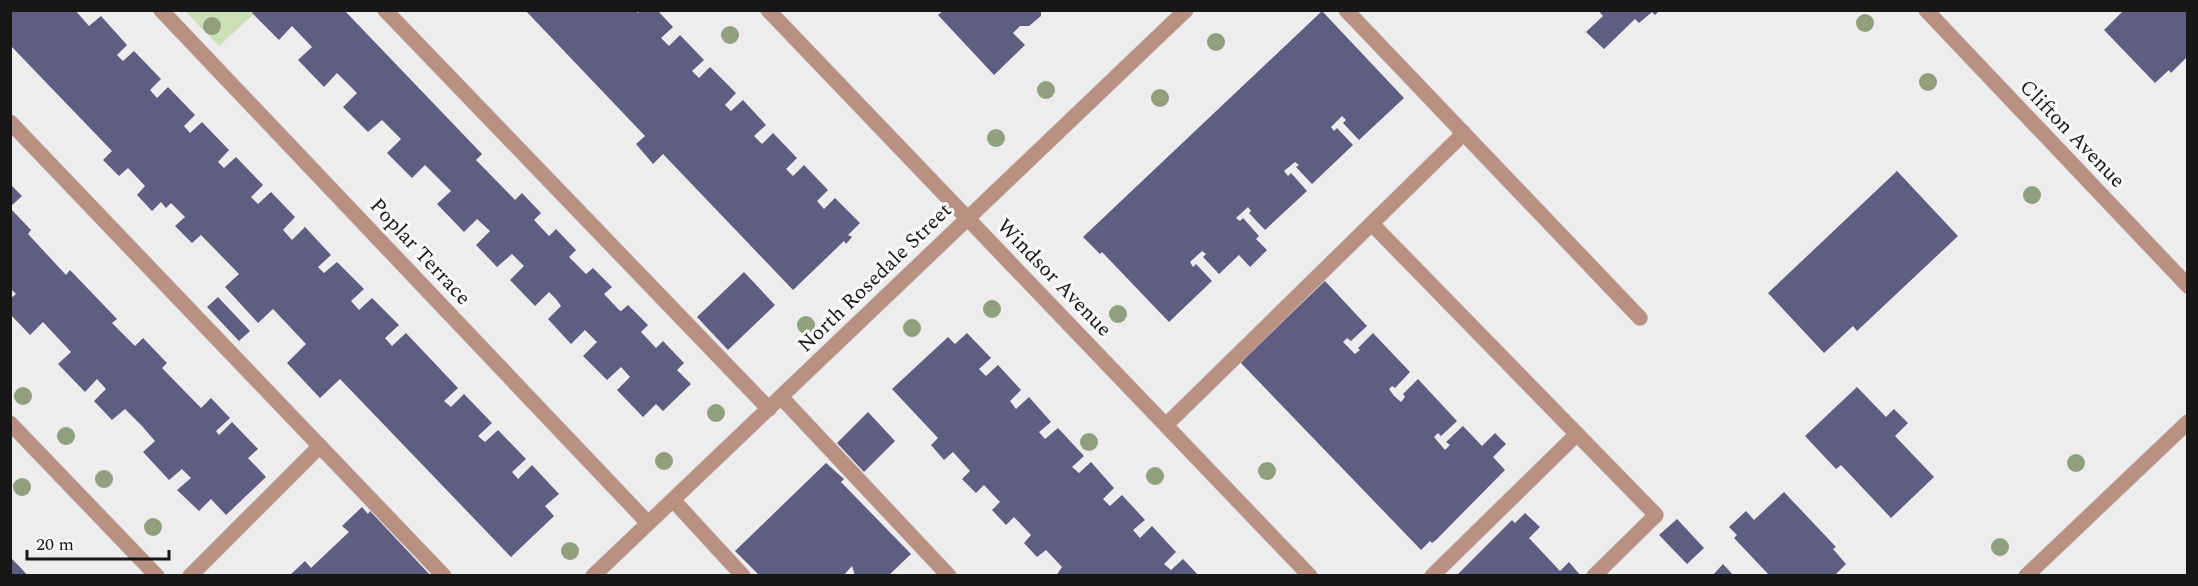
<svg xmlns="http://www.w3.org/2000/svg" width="2198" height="586" viewBox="0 0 2198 586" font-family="Spectral,serif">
	<rect width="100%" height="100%" fill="#ededee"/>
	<!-- green -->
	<path fill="#cce0b8" d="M185,11H257L219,46Z"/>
	<!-- building -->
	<g fill="#605d83">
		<path d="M10,10H75L89,26L101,16L127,45L117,55L123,61L134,51L161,79L150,90L157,98L168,87L195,115L184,126L190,133L202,122L229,150L218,162L224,168L236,157L263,185L251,197L258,204L271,192L295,217L283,230L292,240L305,227L331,255L318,267L324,273L337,262L364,289L351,301L359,310L372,298L399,325L385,338L392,346L406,333L458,388L444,401L451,407L464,394L492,423L478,436L485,442L498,430L526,459L512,472L518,479L532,465L559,494L545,506L554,516L511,557L340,379L320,398L287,363L306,344L273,309L258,323L225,287L239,274L201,235L192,243L175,226L185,217L171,203L166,208L161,202L152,211L137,195L145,186L128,168L119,176L103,160L112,151L10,45Z"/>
		<path d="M255,10H344L482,154L476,160L515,200L522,193L541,213L534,220L549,236L556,229L576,250L569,257L586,274L593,268L612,287L604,294L619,310L621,311L628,305L648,325L641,332L656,348L663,341L684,363L677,370L691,384L663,411L656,404L643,417L617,390L630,377L621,367L607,380L583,356L597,342L585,330L571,344L548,319L561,306L556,299L549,292L535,306L510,280L524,266L512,254L497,267L476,245L490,231L477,219L464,232L437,204L451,191L425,165L412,178L387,153L401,139L382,120L368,132L343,107L357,93L337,73L324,87L298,60L312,47L292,26L279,40L252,13Z"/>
		<path d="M525,10H635L638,13L640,10H657L673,27L661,38L669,46L680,35L704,60L692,71L699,78L710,67L736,93L725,105L731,111L743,100L766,125L754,136L762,144L773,133L797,158L786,169L793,176L804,165L828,190L817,201L824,209L835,198L860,223L848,235L852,237L846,244L844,241L793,290L663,154L653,164L636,144L645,136Z"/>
		<path d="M944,10H1041V16L1029,26H1020L1013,33L1025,45L994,75L938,15Z"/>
		<path d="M1598,10H1660L1655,15L1652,12L1639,23L1635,19L1604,49L1586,32L1603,16Z"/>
		<path d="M2124,10H2187V57L2171,73L2169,70L2155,83L2104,30Z"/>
		<path d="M1322,11L1404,98L1359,140L1343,123L1346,120L1342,116L1331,127L1334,131L1337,128L1353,145L1312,184L1296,167L1299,165L1295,162L1284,171L1288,176L1291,173L1307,191L1265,230L1249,213L1251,211L1248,207L1236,218L1240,221L1243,218L1259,236L1256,239L1267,250L1250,267L1239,255L1219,274L1203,257L1206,254L1202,251L1190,262L1193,267L1196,264L1212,281L1169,322L1102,252L1100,254L1083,237Z"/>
		<path d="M1897,171L1958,236L1857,331L1853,326L1824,353L1768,293Z"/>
		<path d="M10,184L22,196L10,207Z"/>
		<path d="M10,208L31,230L28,234L66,275L70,270L117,319L112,323L135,346L143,338L167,363L162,368L201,408L211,398L230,418L216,431L219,435L232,422L258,449L248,458L266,477L226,515L211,499L199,511L177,490L191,478L182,469L169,480L143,452L155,441L142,426L125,409L112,420L94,401L106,389L97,379L85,392L58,364L71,352L43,322L30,335L10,314V299L16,294L10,288Z"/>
		<path d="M744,272L775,305L728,350L697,317Z"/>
		<path d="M1325,281L1367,326L1351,341L1347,338L1343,342L1355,354L1360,350L1358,348L1373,333L1410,372L1395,388L1392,386L1389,389L1394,396L1401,402L1405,397L1403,394L1418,379L1457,421L1441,436L1438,433L1434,437L1445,450L1450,445L1446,442L1463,426L1482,446L1495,433L1506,444L1493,457L1505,470L1437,539L1432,543L1430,541L1421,550L1240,362Z"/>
		<path d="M218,297L250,331L239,341L207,307Z"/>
		<path d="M967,333L991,358L979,369L986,376L998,365L1021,390L1010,401L1016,409L1029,397L1051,422L1039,432L1045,439L1058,428L1084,456L1072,467L1079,473L1091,462L1114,488L1103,499L1110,506L1122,495L1145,520L1133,530L1140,538L1152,526L1176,552L1164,564L1171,570L1183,559L1199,576H1056L1062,567L1046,550L1037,557L1024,543L1031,535L1014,517L1006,525L992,510L1000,502L984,485L976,493L962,479L970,471L953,452L944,460L931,445L938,438L892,389L948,337L955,344Z"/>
		<path d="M1857,387L1886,417L1894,409L1908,423L1895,436L1934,477L1891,518L1841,465L1836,469L1805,436Z"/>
		<path d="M868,412L895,441L864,472L837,443Z"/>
		<path d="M826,463L844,479L841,482L911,554L888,576H855L852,566L843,576H760L735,551Z"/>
		<path d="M1784,492L1836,547L1833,549L1846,564L1834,576H1770L1734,538L1737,535L1729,527L1746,511L1754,520Z"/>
		<path d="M362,507L368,514L370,511L431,576H289L305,561L311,568L313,566L349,532L342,526Z"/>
		<path d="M1525,513L1540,527L1529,538L1560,571L1569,562L1581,576H1456L1512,520L1515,523Z"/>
		<path d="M1677,519L1704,548L1687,564L1659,535Z"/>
		<path d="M10,557L21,568L28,576H10Z"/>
		<path d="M1723,564L1734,576H1712Z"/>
	</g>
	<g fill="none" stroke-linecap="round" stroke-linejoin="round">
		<!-- minor casing -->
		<g stroke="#cbcbcc" stroke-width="16">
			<g id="minor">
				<path d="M161,10L648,523"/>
				<path d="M385,10L769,409"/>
				<path d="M768,10L1310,576"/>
				<path d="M1346,10L1640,318"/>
				<path d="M1926,10L2188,286"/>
				<path d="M10,122L444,576"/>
				<path d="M1372,224L1656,515L1594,576"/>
				<path d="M781,397L949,576"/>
				<path d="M10,423L157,576"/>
				<path d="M1166,425L1464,133"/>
				<path d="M673,500L743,576"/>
				<path d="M190,576L320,446"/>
				<path d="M593,576L1186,10"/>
				<path d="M1432,576L1577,434"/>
				<path d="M2026,576L2188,422"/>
			</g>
		</g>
		<!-- minor -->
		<use href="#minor" stroke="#ba9082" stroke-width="15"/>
	</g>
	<!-- trees -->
	<g fill="#919f7f">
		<circle cx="1865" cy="23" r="9"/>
		<circle cx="212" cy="26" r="9"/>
		<circle cx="730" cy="35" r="9"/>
		<circle cx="1216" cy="42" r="9"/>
		<circle cx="1928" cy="82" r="9"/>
		<circle cx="1046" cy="90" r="9"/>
		<circle cx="1160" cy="98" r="9"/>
		<circle cx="996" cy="138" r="9"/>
		<circle cx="2032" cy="195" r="9"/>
		<circle cx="992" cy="309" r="9"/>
		<circle cx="1118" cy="314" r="9"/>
		<circle cx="806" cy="325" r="9"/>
		<circle cx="912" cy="328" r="9"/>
		<circle cx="23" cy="396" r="9"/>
		<circle cx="716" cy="413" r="9"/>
		<circle cx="66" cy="436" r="9"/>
		<circle cx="1089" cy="442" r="9"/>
		<circle cx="664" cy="461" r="9"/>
		<circle cx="2076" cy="463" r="9"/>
		<circle cx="1267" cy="471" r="9"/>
		<circle cx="1155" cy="476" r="9"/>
		<circle cx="104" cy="479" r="9"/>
		<circle cx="22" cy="487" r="9"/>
		<circle cx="153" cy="527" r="9"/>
		<circle cx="2000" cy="547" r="9"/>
		<circle cx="570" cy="551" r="9"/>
	</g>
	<g text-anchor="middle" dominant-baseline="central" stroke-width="6" stroke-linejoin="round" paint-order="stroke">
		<!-- street labels -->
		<g font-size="21" fill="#171718" stroke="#fbfbfc">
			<text transform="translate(2072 134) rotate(46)">Clifton Avenue</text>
			<text transform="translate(420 252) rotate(47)">Poplar Terrace</text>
			<text transform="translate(875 278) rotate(-44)">North Rosedale Street</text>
			<text transform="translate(1054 278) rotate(46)">Windsor Avenue</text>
		</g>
	</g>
	<!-- border -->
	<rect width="2198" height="586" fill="none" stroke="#171718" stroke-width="24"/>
	<!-- scale -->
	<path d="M27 550v9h142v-9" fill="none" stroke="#171718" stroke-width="3"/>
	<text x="36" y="550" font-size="18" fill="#171718" stroke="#fbfbfc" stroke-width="4.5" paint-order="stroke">20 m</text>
</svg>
